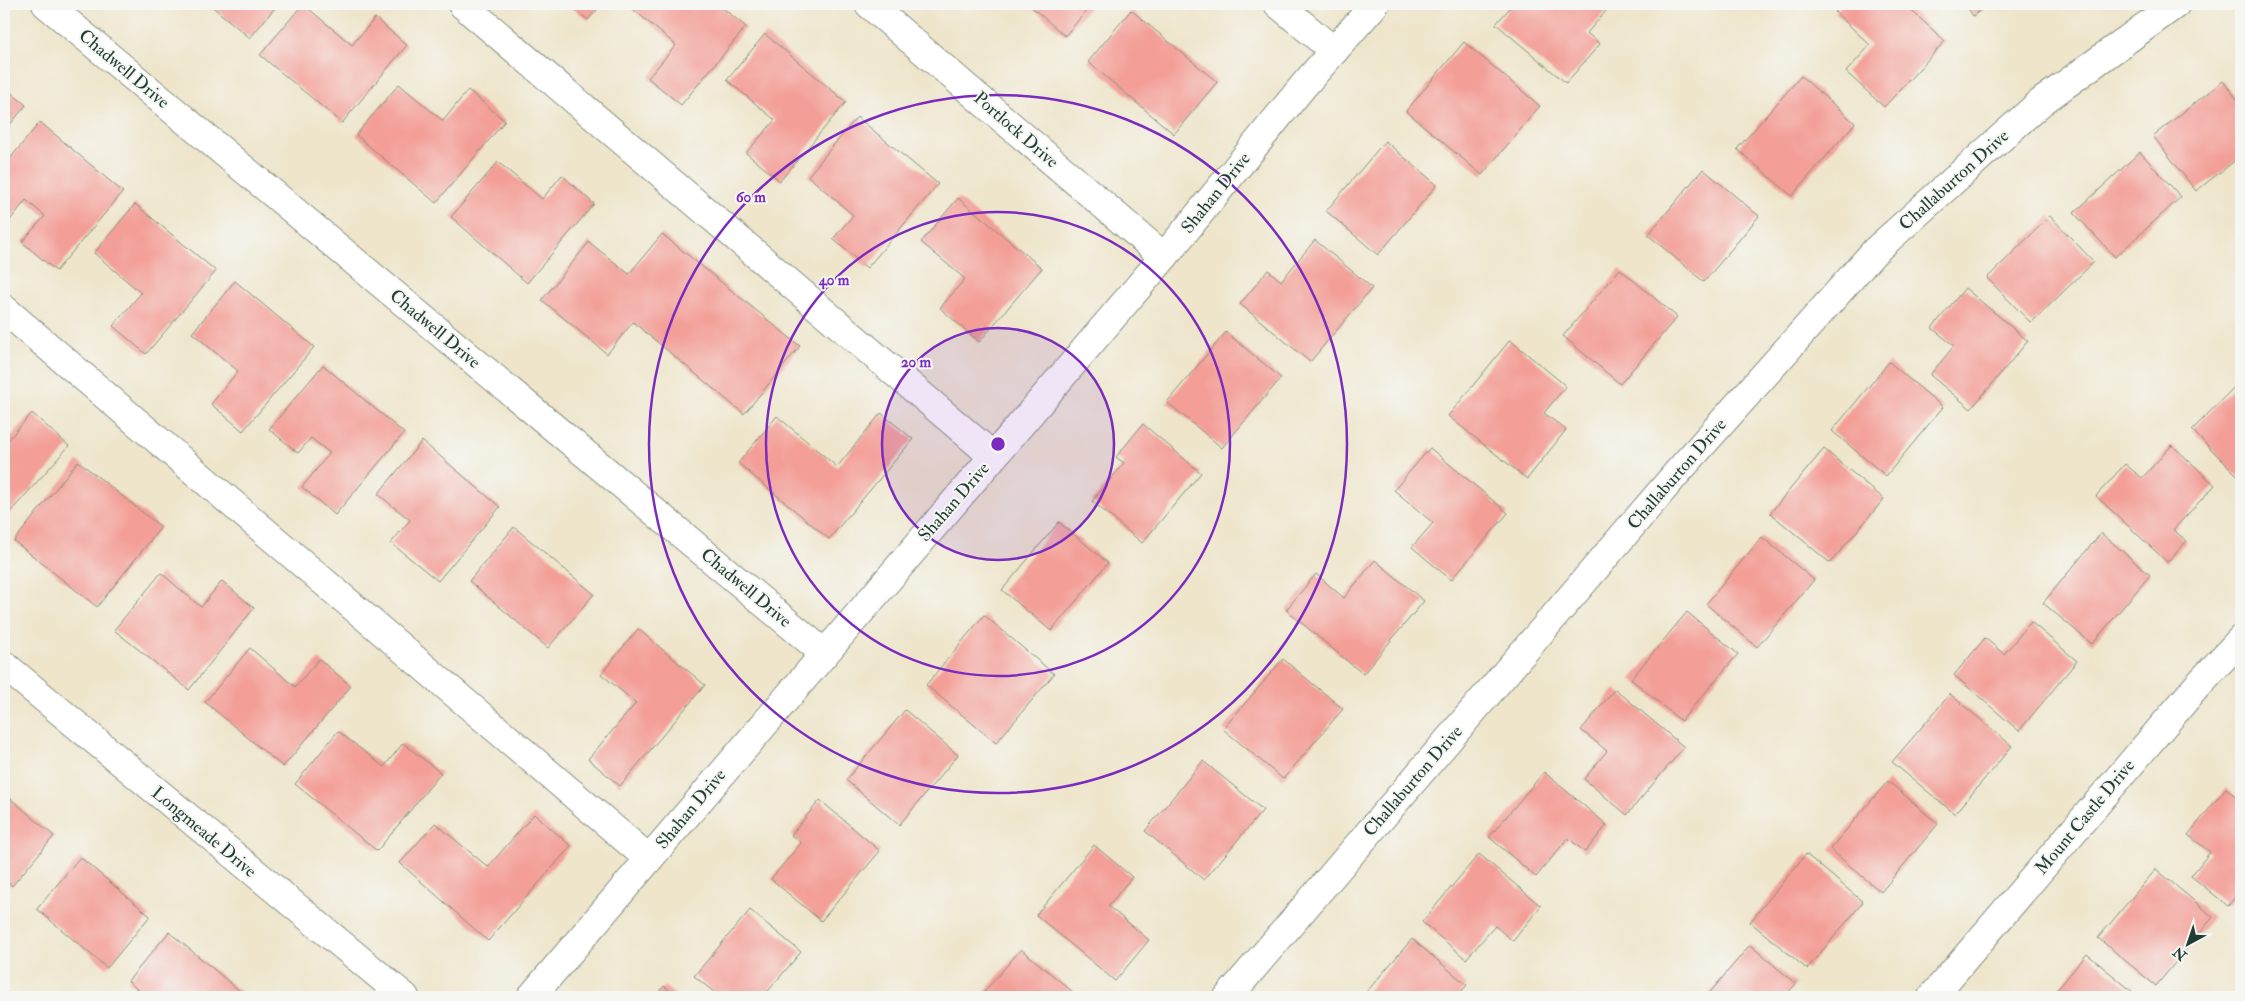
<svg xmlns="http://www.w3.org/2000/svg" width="2245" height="1001" viewBox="0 0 2245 1001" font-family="'IM FELL Double Pica',serif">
	<rect width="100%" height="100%" fill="#f6f6f2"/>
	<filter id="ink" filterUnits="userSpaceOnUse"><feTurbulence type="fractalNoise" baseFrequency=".02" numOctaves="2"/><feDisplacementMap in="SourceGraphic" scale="10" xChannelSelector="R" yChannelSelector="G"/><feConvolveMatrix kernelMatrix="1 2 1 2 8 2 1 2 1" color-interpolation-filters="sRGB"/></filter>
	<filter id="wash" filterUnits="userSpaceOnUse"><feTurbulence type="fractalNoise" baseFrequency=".0096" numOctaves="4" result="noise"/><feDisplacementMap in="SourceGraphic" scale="20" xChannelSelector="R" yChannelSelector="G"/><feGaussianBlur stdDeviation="1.12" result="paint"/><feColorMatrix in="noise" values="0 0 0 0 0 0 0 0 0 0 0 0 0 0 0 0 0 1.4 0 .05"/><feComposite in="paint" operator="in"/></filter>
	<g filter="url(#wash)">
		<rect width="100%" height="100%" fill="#eee5cb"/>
		<g id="blocks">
			<!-- building -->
			<g fill="#f39e96">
				<path d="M209,4H278L250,38Z"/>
				<path d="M303,4L352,45L375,18L407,45L342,123L260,55Z"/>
				<path d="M568,4H602L588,20Z"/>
				<path d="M630,4H718L746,27L681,105L648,78L676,45L629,6Z"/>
				<path d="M1028,4H1092L1065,36Z"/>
				<path d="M1513,4H1612L1587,33L1600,44L1566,83L1496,24Z"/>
				<path d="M1843,4H1904L1945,41L1884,107L1846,72L1870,45L1835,12Z"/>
				<path d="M1965,4H1989L1973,16Z"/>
				<path d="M1131,10L1217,82L1174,134L1088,62Z"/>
				<path d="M765,34L846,102L780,181L746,153L775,120L727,80Z"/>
				<path d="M1464,42L1540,106L1482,175L1406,111Z"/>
				<path d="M1801,76L1855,123L1792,196L1737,149Z"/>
				<path d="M2223,81L2241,104V156L2196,191L2153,136Z"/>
				<path d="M399,84L443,121L468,90L505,121L436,203L356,135Z"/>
				<path d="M4,87L26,105L4,132Z"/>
				<path d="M857,117L938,184L867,268L833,239L853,215L808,176Z"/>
				<path d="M40,122L123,192L56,271L22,242L45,216L26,200L7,224L4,222V166Z"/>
				<path d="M1385,141L1437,185L1378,255L1326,211Z"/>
				<path d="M2140,152L2181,197L2115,257L2074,213Z"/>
				<path d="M498,162L542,199L562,175L594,204L527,283L451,217Z"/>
				<path d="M1703,169L1759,216L1704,282L1648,235Z"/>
				<path d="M958,198L1042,268L979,342L940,308L965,279L921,242Z"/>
				<path d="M135,204L216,271L146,354L113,326L141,293L94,253Z"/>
				<path d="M2050,216L2094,262L2031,323L1987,278Z"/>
				<path d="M662,234L800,346L744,414L633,322L607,354L542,300L589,242L629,274Z"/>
				<path d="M1315,240L1372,288L1310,362L1240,304L1268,270L1281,281Z"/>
				<path d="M1620,269L1677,317L1620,384L1563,336Z"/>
				<path d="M235,281L314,347L243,431L211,404L238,371L192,333Z"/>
				<path d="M1965,288L2028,341L1971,409L1930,375L1954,346L1932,328Z"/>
				<path d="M1226,332L1281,378L1222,448L1167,402Z"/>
				<path d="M1510,340L1566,386L1544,413L1566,430L1527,479L1448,416Z"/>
				<path d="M1889,362L1943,407L1886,476L1832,431Z"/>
				<path d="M323,365L404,433L335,515L302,487L330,453L311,438L298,453L269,429Z"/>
				<path d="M2241,380V479L2192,430Z"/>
				<path d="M32,413L69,446L4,519V438L7,441Z"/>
				<path d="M881,413L913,439L829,539L738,463L777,416L837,467Z"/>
				<path d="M1143,424L1201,473L1142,543L1092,501L1124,463L1116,457Z"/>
				<path d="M422,441L500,507L438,581L391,543L410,520L378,494Z"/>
				<path d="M2172,445L2215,485L2173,530L2187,541L2167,562L2096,496L2125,464L2142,478Z"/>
				<path d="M1430,448L1508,513L1451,580L1412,547L1433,523L1394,490Z"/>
				<path d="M1824,449L1884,499L1830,563L1770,513Z"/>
				<path d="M78,461L161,527L97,607L14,541Z"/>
				<path d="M1059,522L1108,563L1051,631L1002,590Z"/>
				<path d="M514,527L594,594L548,648L469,581Z"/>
				<path d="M2101,533L2150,575L2092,644L2043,603Z"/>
				<path d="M1762,537L1814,580L1757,647L1706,604Z"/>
				<path d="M1375,560L1424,601L1363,674L1286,610L1316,574L1344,598Z"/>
				<path d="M161,573L201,607L222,581L254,608L189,690L114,630Z"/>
				<path d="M1687,612L1738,654L1681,721L1631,679Z"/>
				<path d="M984,615L1054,674L996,743L926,685Z"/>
				<path d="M2031,622L2077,661L2019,731L1954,675L1985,638L2004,654Z"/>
				<path d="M638,629L705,685L620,786L588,759L636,703L601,674Z"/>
				<path d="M250,648L295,687L319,659L351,686L283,767L205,702Z"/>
				<path d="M1283,659L1343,709L1283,779L1223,729Z"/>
				<path d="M1615,689L1684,747L1627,815L1584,779L1607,751L1581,730Z"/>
				<path d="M1950,694L2012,746L1955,814L1892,762Z"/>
				<path d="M905,710L958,755L899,825L846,780Z"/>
				<path d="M338,731L384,767L403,743L441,773L377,851L295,784Z"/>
				<path d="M1203,761L1263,810L1204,880L1145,831Z"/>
				<path d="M1544,772L1607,825L1585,852L1568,838L1536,877L1489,837Z"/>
				<path d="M1888,781L1938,824L1881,892L1830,849Z"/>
				<path d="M2226,788L2241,801V890L2228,906L2191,876L2210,852L2188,835Z"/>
				<path d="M4,793L54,836L12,886L4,879Z"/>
				<path d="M820,800L880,851L821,921L771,879L801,843L791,835Z"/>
				<path d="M534,814L571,846L488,941L400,863L435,823L488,867Z"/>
				<path d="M1094,845L1132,877L1108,906L1149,940L1115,981L1036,915Z"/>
				<path d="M1479,854L1541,906L1513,941L1495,926L1466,959L1422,922Z"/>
				<path d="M1806,854L1863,902L1807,969L1750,922Z"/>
				<path d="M80,857L150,916L107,968L37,909Z"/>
				<path d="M2156,869L2213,917L2156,986L2098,938Z"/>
				<path d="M750,910L801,952L763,997H720L694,976Z"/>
				<path d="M169,932L247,997H146L128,981Z"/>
				<path d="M1412,939L1467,985L1457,997H1362Z"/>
				<path d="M1750,945L1796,984L1784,997H1706Z"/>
				<path d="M1021,949L1079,997H990L984,992Z"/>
				<path d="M2087,954L2139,997H2051Z"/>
				<path d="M664,986L678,997H655Z"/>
			</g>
		</g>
	</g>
	<g filter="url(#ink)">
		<use href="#blocks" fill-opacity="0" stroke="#869180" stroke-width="1"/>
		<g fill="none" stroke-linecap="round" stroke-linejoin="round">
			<!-- minor casing -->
			<g stroke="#869180" stroke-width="30">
				<g id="minor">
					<path d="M46,4L824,653"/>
					<path d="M462,4L993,456"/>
					<path d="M869,4L1164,257"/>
					<path d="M1278,4L1334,51"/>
					<path d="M4,309L649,859"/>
					<path d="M4,665L405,997"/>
					<path d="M531,997L1164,257L1304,85L1375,4"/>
					<path d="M1228,997L1676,474L1875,251L2040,103L2176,4"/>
					<path d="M1932,997L2197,686L2241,639"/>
				</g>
			</g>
			<!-- minor -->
			<use href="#minor" stroke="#fff" stroke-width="28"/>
		</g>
	</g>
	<!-- distance rings -->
	<circle cx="998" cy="444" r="116" fill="#7b2cbf" fill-opacity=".12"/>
	<g fill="none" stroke="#7b2cbf" stroke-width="2.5">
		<circle cx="998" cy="444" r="116"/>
		<circle cx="998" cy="444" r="232"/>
		<circle cx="998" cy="444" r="349"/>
	</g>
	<g text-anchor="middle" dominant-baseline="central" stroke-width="4" stroke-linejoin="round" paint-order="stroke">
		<!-- street labels -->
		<g font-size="18" fill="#1f3d34" stroke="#f6f6f2">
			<text transform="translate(124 69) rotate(40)">Chadwell Drive</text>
			<text transform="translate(1016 130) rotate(41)">Portlock Drive</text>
			<text transform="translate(1954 180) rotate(-42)">Challaburton Drive</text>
			<text transform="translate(1216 193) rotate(-51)">Shahan Drive</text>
			<text transform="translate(435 329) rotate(40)">Chadwell Drive</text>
			<text transform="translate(1677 474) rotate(-49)">Challaburton Drive</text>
			<text transform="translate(954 502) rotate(-49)">Shahan Drive</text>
			<text transform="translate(746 588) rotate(40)">Chadwell Drive</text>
			<text transform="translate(1413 781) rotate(-49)">Challaburton Drive</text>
			<text transform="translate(691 809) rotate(-50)">Shahan Drive</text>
			<text transform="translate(2085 817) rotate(-50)">Mount Castle Drive</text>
			<text transform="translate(204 832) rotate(40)">Longmeade Drive</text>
		</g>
	</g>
	<circle cx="998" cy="444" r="8" fill="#7b2cbf" stroke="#f6f6f2" stroke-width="2.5"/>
	<g font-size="15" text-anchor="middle" font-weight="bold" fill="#7b2cbf" stroke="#f6f6f2" stroke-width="4" stroke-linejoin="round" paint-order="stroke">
		<text x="751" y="202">60 m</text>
		<text x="834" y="285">40 m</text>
		<text x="916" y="367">20 m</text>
	</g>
	<!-- margin -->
	<rect width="2245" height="1001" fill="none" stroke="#f6f6f2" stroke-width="20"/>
	<!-- north arrow -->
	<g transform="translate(2188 944) rotate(220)" stroke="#f6f6f2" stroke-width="4" paint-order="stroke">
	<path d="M0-4L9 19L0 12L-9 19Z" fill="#1f3d34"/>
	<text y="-8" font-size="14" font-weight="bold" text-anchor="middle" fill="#1f3d34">N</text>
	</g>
</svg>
